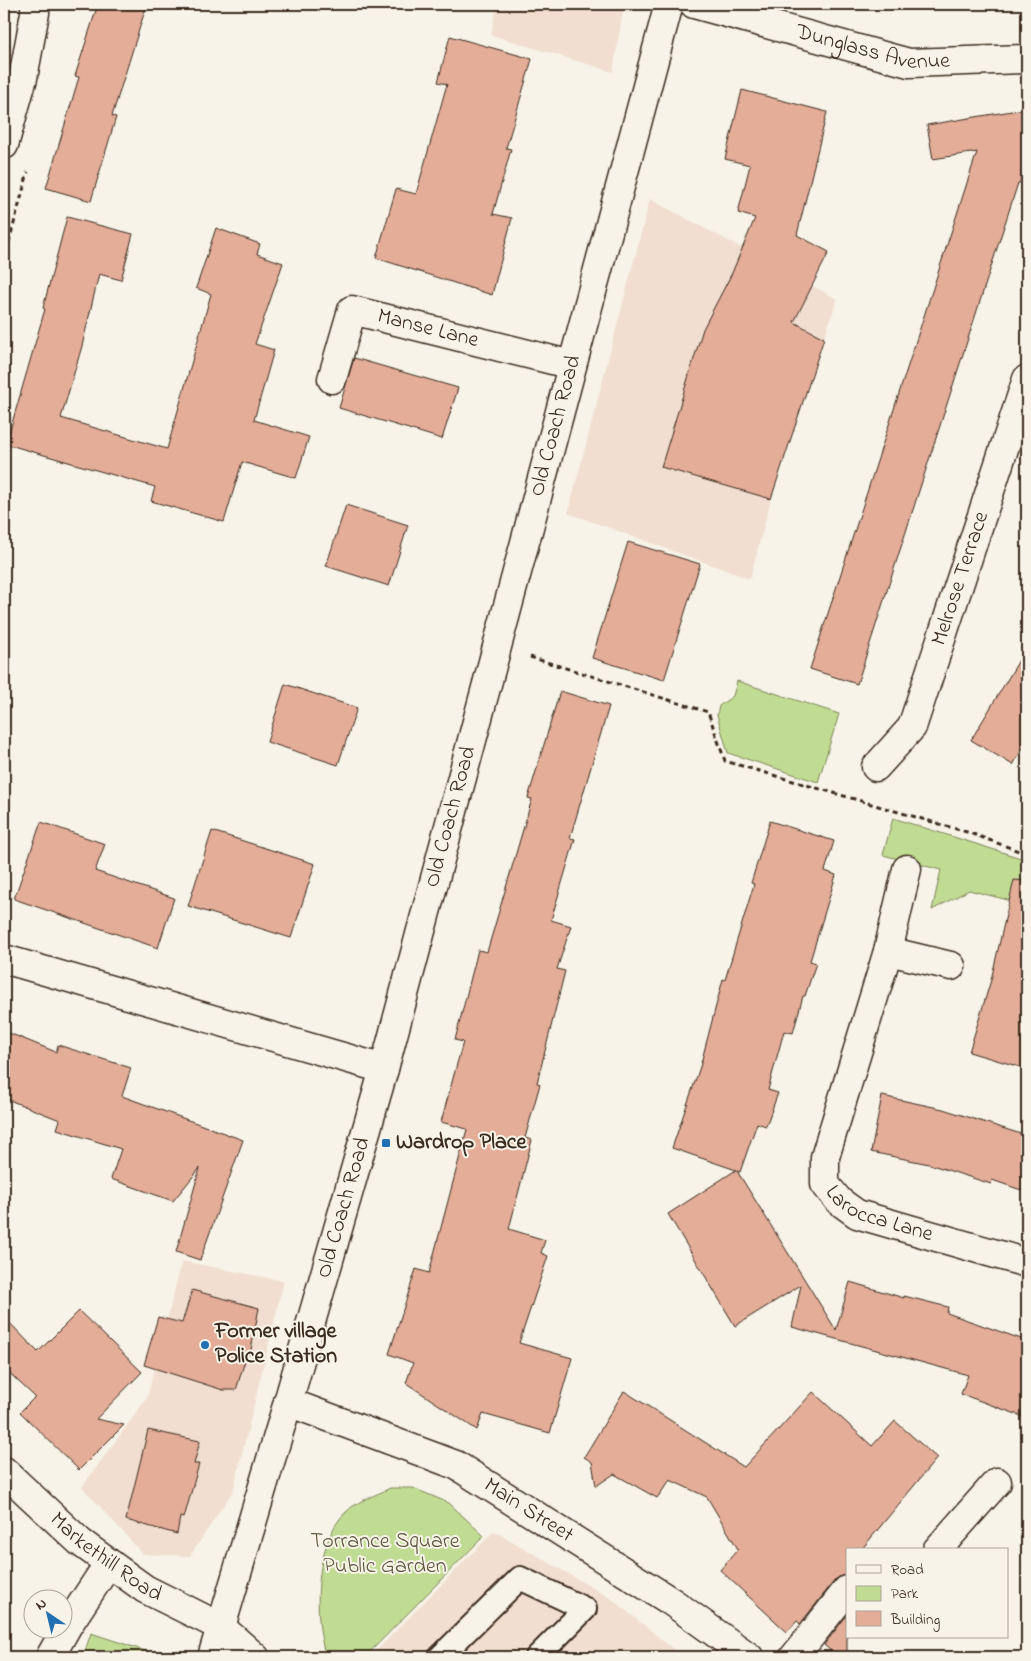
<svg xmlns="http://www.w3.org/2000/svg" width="1031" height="1661" viewBox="0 0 1031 1661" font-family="'Indie Flower',sans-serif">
	<rect width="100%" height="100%" fill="#f7f3e8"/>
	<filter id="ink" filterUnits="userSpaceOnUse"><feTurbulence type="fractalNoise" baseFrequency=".02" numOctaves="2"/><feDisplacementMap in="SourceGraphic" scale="10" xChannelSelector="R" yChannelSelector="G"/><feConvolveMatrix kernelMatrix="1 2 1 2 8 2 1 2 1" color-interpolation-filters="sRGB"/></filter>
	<g filter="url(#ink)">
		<!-- built -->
		<g fill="#f1ded0">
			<path d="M497,4H624L613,72L491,35Z"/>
			<path d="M650,199L837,299L771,499L750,579L568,513Z"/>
			<path d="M182,1261L284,1281L233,1491L190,1556L143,1554L82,1487L147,1398Z"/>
			<path d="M494,1531L612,1599L683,1657H370Z"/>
		</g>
		<!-- green -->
		<g fill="#c0dc93" stroke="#7e8358">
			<path d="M737,681L839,714L818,782L728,753L717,715L719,706L733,696Z"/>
			<path d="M893,818L1027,860V905L969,890L932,910L941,870L883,855Z"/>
			<path d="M390,1488H413L449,1503L484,1536L365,1657H326C313,1617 314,1542 346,1512C358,1500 375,1496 390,1488Z"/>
			<path d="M91,1633L164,1657H83Z"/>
		</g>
		<!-- building -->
		<g fill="#e3ad98" stroke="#3b2a1e">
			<path d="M98,4H147L112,116L116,117L91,201L46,188L79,77L75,76Z"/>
			<path d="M450,36L532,59L506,148L511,149L493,214L512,218L492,295L376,258L396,189L416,194L447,84L438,82Z"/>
			<path d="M742,90L827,112L797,235L829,252L794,322L824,338L771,499L661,467L703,329L732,273L755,218L738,213L750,165L725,159Z"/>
			<path d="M1024,109L1027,143L1020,183H1018L857,684L810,669L977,152L933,159L927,125Z"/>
			<path d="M67,217L133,234L121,280L99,274L82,346L61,418L167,449L211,294L196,288L216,228L260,244L257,254L283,263L255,344L274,350L254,420L309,437L296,478L242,462L224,522L151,501L155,487L6,444L45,309L43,308Z"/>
			<path d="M354,358L458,388L442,439L339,408Z"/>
			<path d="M346,505L408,525L389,586L326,566Z"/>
			<path d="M628,542L700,564L664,680L592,658Z"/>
			<path d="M1027,647V741L1013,765L971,740Z"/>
			<path d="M285,684L357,708L338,765L267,742Z"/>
			<path d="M560,691L609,706L570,838L575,839L551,920L571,926L557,969L565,971L537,1083L540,1084L525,1138L532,1140L509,1229L545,1240L541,1253L548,1256L519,1343L572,1358L550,1433L483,1414L477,1430L406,1383L413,1363L389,1354L416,1269L429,1273L467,1129L441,1122L463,1042L455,1040L478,950L487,952L532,799L528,798Z"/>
			<path d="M770,821L834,841L825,871L836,875L810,961L816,963L805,996H803L793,1033L784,1031L768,1090L778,1093L766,1126L757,1123L740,1172L737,1171L836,1330L850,1282L904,1298V1296L948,1307L947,1313L1027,1341V1418L961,1394L968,1375L792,1327L801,1285L735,1326L668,1214L736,1170L672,1148L700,1067L723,979L725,980L754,884L751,883Z"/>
			<path d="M41,822L105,844L95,871L174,898L158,948L14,899Z"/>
			<path d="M212,831L315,864L291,938L188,906Z"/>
			<path d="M1014,880L1027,881V1069L969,1052L991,980Z"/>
			<path d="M4,1031L56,1052L58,1045L131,1068L122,1096L243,1140L200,1260L176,1252L200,1168L173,1201L111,1179L121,1149L57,1129L60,1120L4,1098Z"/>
			<path d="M882,1096L943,1109L1027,1136V1192L992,1180L991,1184L929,1164L871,1152Z"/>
			<path d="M192,1290L259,1308L250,1355L247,1354L236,1390H223L144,1365L158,1317L182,1323Z"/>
			<path d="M79,1311L142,1372L96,1419L124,1425L79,1470L20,1412L35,1397L4,1368V1317L38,1352Z"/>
			<path d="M624,1391L744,1467L813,1392L872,1446L895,1421L937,1458L861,1550H847V1575L841,1576L835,1580L800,1624L797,1621L787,1632L720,1570L738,1549L707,1497L670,1480L657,1498L614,1474L596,1486L592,1462L584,1457Z"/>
			<path d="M148,1430L200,1441L194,1464H199L184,1518L180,1517L177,1534L126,1520Z"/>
			<path d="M847,1615V1657H838L824,1645Z"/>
		</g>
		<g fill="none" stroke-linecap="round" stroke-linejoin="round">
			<!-- lane casing -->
			<g stroke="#3b2a1e" stroke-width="26">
				<path id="lane" d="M440,1657L520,1578L585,1609L537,1657"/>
			</g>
			<!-- street casing -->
			<g stroke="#3b2a1e" stroke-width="31">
				<g id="street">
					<path id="s1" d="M694,4L909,63L1027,59"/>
					<path d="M4,145L23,78L35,13V4"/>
					<path id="s2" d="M332,379L352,310L572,365"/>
					<path id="s3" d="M876,767L912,727L1027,379"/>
					<path id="s4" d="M907,869L888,951L825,1157V1184L839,1201L857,1214L1027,1263"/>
					<path d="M888,951L951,966"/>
					<path d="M4,959L384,1069"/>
					<path id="s5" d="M4,1471L80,1542L145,1589L221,1627L255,1657"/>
					<path d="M937,1550L997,1482"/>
					<path d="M50,1657L68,1625L109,1563"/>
					<path d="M212,1657L288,1402"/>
					<path d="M794,1657L847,1590"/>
				</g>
			</g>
			<!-- secondary casing -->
			<g stroke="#3b2a1e" stroke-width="31">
				<g id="secondary">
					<path id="s6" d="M669,4L384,1069L288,1402L456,1465L672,1602L749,1657"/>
				</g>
			</g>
			<!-- path -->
			<g stroke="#3b2a1e" stroke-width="3" stroke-dasharray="5 4" stroke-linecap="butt">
				<path d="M4,260L28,172"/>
				<path d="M530,657L708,712L725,761L970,833L1027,854"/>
			</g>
			<!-- lane -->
			<use href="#lane" stroke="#f7f3e8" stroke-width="22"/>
			<!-- street -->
			<use href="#street" stroke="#f7f3e8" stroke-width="28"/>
			<!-- secondary -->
			<use href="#secondary" stroke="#f7f3e8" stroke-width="28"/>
		</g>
	</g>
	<!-- markers -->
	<g fill="#1f6fb2" stroke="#f7f3e8" stroke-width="2">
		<rect x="381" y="1138" width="10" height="10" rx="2.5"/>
		<circle cx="205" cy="1345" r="5"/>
	</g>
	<g text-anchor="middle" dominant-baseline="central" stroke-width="4" stroke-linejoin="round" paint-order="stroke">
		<!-- street labels -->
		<g font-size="22" fill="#3b2a1e" stroke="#f7f3e8">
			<text stroke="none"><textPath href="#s1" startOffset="185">Dunglass Avenue</textPath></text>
			<text stroke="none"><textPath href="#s2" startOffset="150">Manse Lane</textPath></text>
			<text transform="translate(556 426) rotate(-75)">Old Coach Road</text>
			<text stroke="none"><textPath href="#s3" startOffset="210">Melrose Terrace</textPath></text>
			<text transform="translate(451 817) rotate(-75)">Old Coach Road</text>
			<text transform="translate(344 1208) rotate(-74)">Old Coach Road</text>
			<text stroke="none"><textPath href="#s4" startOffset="391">Larocca Lane</textPath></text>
			<text stroke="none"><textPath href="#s6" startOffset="1714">Main Street</textPath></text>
			<text stroke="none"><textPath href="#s5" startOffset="134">Markethill Road</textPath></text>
		</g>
		<!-- poi labels -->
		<g font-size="22" font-weight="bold" fill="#3b2a1e" stroke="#f7f3e8" text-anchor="start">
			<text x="396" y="1143">Wardrop Place</text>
			<text x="215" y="1332">Former village<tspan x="215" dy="25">Police Station</tspan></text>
		</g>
		<!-- park labels -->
		<g font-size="22" fill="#5c563b" stroke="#f7f3e8">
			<text x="385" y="1542">Torrance Square<tspan x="385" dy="25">Public Garden</tspan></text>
		</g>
	</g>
	<!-- margin -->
	<rect width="1031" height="1661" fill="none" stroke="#f7f3e8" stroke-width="20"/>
	<rect x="10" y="10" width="1011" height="1641" fill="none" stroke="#3b2a1e" stroke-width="2" filter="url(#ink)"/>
	<!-- legend -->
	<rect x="846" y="1548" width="162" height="90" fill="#f7f3e8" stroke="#aca397"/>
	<rect x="856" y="1565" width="25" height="8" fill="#f7f3e8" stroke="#aca397"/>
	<text x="891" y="1574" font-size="15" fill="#3b2a1e">Road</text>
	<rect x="856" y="1586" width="25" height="15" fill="#c0dc93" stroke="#aca397"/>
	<text x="891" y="1598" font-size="15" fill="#3b2a1e">Park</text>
	<rect x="856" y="1611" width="25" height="15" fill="#e3ad98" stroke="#aca397"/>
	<text x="891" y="1624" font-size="15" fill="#3b2a1e">Building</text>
	<!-- north arrow -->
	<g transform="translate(48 1614) rotate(325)"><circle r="24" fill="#f7f3e8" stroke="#aca397"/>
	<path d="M0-4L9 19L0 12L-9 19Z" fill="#1f6fb2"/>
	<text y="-8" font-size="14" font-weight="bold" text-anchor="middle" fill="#3b2a1e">N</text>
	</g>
</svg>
